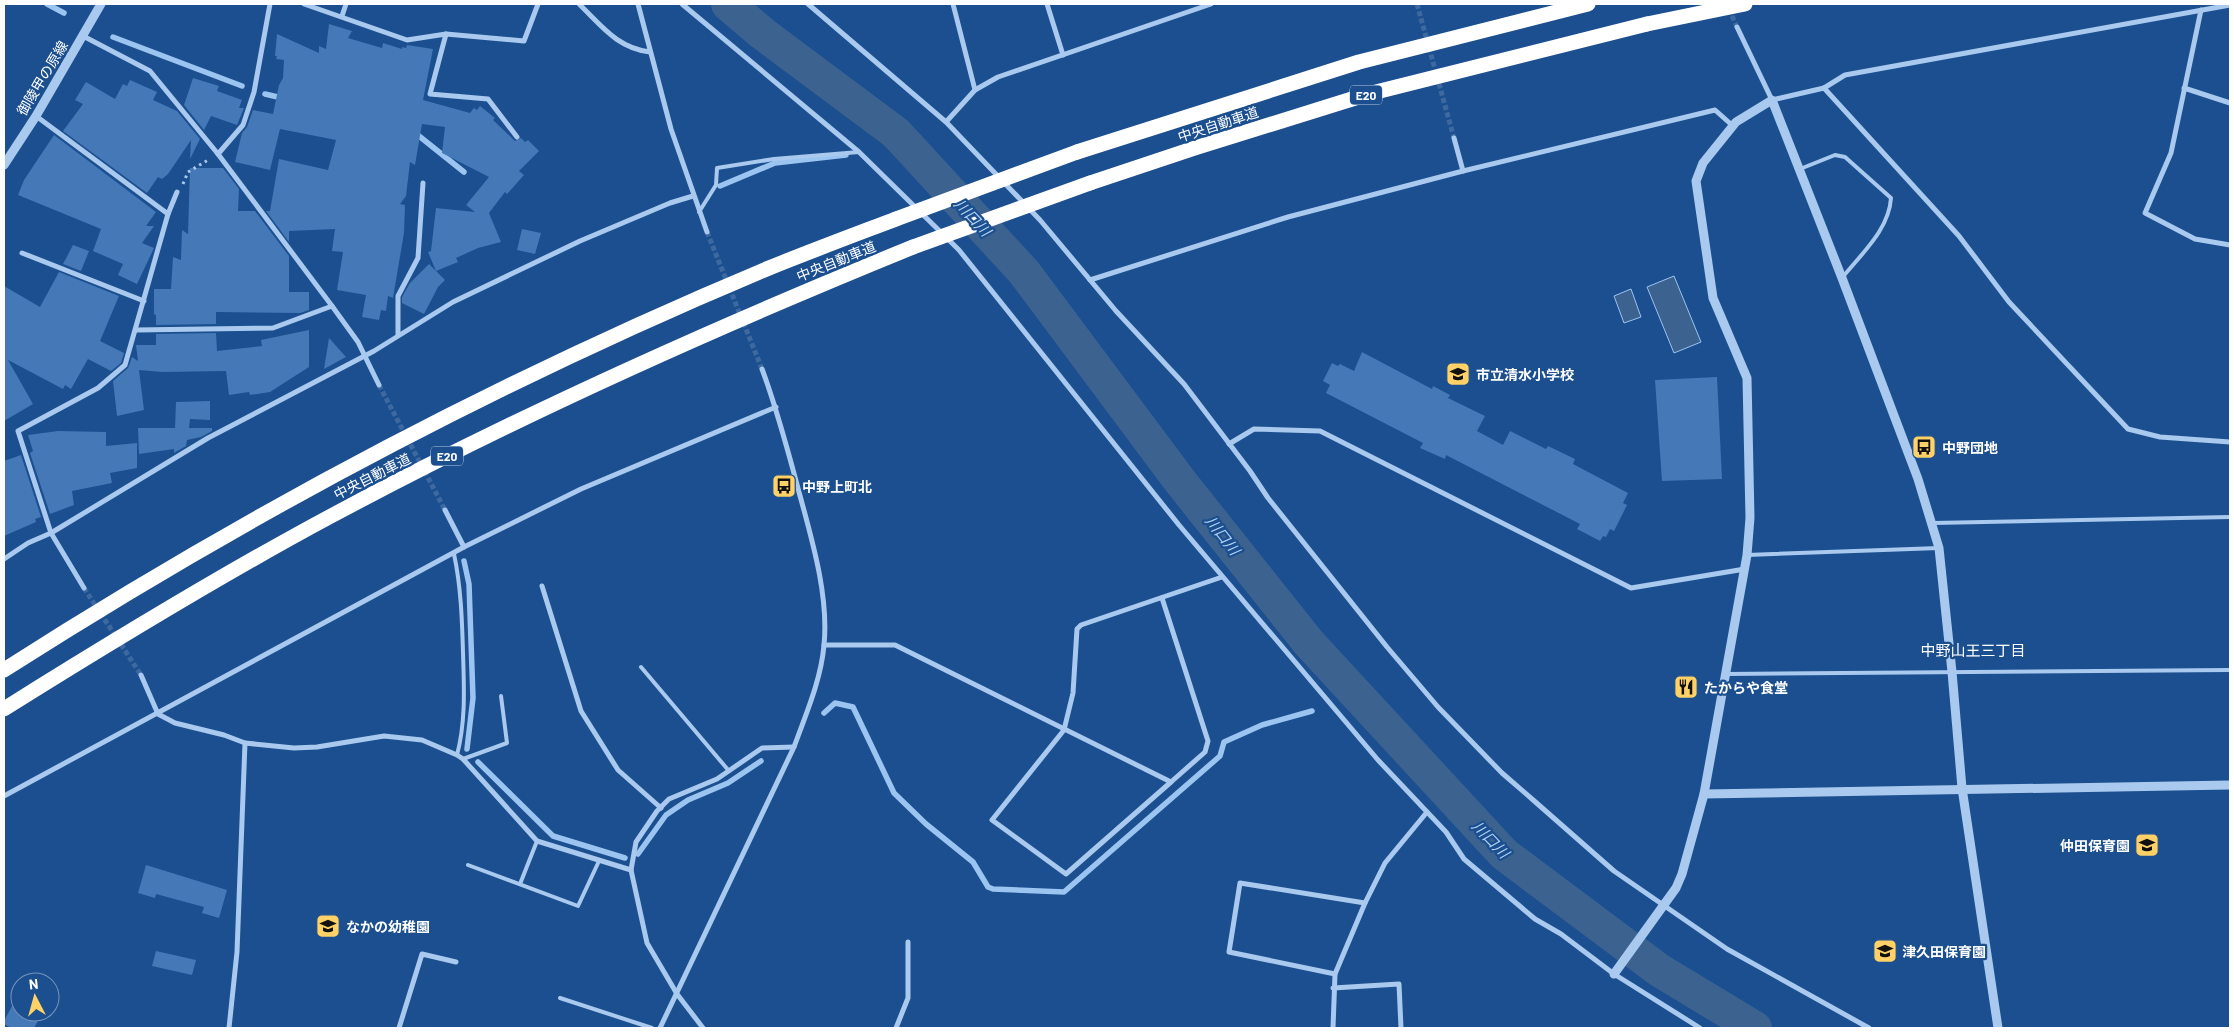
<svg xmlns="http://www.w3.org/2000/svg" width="2234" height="1032" viewBox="0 0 2234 1032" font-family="Barlow,'Noto Sans JP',sans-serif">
	<rect width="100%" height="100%" fill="#1b4f8f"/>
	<!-- water -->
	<g fill="#3c6290" stroke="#9cc4f0">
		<path d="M1674,276L1701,342L1674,353L1647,287Z"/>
		<path d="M1631,289L1641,317L1624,323L1614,296Z"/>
	</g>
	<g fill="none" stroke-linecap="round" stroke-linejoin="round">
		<!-- stream -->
		<g stroke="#9cc4f0" stroke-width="5.5">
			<path d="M47,4L64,13"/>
			<path d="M113,37L242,86"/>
			<path d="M265,94L282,98"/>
			<path d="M414,132L464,172"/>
			<path d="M720,186L775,163L846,155"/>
			<path d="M464,561L469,584L473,698L467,749"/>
			<path d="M824,713L835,703L853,707L894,793L926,824L973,862L988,887L993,889L1064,892L1220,756L1224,742L1262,725L1312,711"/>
			<path d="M478,762L553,836L625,858"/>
			<path d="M638,854L666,815L688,800L728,783L761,761"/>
		</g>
		<!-- river -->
		<path stroke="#3c6290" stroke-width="34" d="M728,4L762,33L896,133L1024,272L1180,481L1309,643L1504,854L1659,970L1755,1028"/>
	</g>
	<!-- building -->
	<g fill="#4478b7">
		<path d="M329,24L352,31L348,38L382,48L383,43L402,49V47L406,48L407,45L433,49L423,100L470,113L474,108L477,110L480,106L495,118L493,120L515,141L521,138L525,142L528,140L539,151L519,171L524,175L507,194L505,192L489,213L501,242L478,248L456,258L458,262L436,271L428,252L431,251L436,208L475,212L466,205L489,177L442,153L445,127L422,124L415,165L410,162L406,196L400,204L405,205L404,233L393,298L388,296L386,311L381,310L379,320L362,317L366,295L337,290L343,252L332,251L335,229L289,231V242L266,211H270L279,159L328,170L336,140L280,129L270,170L235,162L242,133L247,127L253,110L273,114L279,85L283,78L284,60L276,59L277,56H275L277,34L319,53V46L326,49Z"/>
		<path d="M193,78L219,86L217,91L242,100L239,108H244L237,125L211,116L204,130L184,105Z"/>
		<path d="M130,80L157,92L153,100L177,111L200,139L190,159L191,140L168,174L162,179L158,177L147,193L63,131L83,104L75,100L86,82L115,99L123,84L127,86Z"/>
		<path d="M54,135L156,212L146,226H154L142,243L154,248L137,284L118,275L123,264L93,251L101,229L18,195L24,180Z"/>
		<path d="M190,168H223L239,189L238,211H255L289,256V292H309V310L300,313L216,312V324L156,325V315L154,314V289H171L173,257L181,260L182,230L188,234Z"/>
		<path d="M522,229L541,233L535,254L517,250Z"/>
		<path d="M73,245L89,251L81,271L63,264Z"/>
		<path d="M429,264L445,280L438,287L424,314L402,303V297L410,283Z"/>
		<path d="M59,272L119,296L100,341L124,353L121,363L111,371L88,359L71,389L65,385L63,389L8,360L33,404L4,421V286L40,307Z"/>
		<path d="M309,330V367L270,392L250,395L249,392L229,395L226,371L162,372L139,370L144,410L117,416L113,381L128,368L132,357L138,361L136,345H156V334L216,333L217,351L262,346L261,340Z"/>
		<path d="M329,338L346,357L324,369Z"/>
		<path d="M1362,352L1432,389L1433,386L1450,395L1448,398L1485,416L1477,431L1503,445L1510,431L1546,449L1548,446L1575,459L1573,464L1628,493L1623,503L1627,505L1614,531L1610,529L1606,537L1603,536L1600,541L1577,529L1580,524L1446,455L1445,459L1420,448L1423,443L1326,393L1330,385L1323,381L1332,363L1338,366L1340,364L1354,371Z"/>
		<path d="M1717,377L1722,479L1662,481L1655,380Z"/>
		<path d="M210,401V420L190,419L189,428H212V431L201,437L187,440L186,446L174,453V449L139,454L138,428H175L176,402Z"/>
		<path d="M58,431L106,432V446L137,443V468L110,473L112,483L72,491L74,505L50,514L30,453L33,451L28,435Z"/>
		<path d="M21,455L41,517L35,519L36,522L4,536V461Z"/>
		<path d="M146,865L227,890L219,918L202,913L204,907L156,894L155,898L138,893Z"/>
		<path d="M156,951L196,960L192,975L152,966Z"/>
		<path d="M20,991V1012H43L34,1028H11L4,1024V1021Z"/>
	</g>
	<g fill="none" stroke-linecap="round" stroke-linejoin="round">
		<!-- minor-tunnel -->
		<g stroke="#3d69a0" stroke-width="5" stroke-dasharray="5 2.5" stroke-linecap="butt">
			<path d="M1417,4L1454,138"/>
			<path d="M1729,9L1737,27"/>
			<path d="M707,232L762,369"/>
			<path d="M379,385L445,510"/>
			<path d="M84,588L141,675"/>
		</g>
		<!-- path -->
		<path stroke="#a9c9ee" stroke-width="3" stroke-dasharray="2.5 4" stroke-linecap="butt" d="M183,184L188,172L208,160"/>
		<!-- service -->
		<g stroke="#a9c9ee" stroke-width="4">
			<path d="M1800,169L1835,155L1845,157L1891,198C1889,230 1861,254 1842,278"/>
			<path d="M699,212L716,185L717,168L774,159L859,152"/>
			<path d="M1933,523L2230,517"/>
			<path d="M454,554C461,587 462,619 463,652C464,687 466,721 457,755"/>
			<path d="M1747,555L1939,548"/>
			<path d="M641,667L729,771"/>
			<path d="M1726,674L2230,670"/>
			<path d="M463,759L507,743L501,696"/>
			<path d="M468,865L578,906L599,861"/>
			<path d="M520,884L537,841"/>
			<path d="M560,998L652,1028"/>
		</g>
		<!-- minor -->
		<g stroke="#a9c9ee" stroke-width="5">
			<path d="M304,4L407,40L446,34L524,41L538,4"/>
			<path d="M579,4C602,26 617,48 650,52"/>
			<path d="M638,4L671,129L707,232"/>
			<path d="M682,4L859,152L959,250L1179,525L1378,760L1446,832L1464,859L1535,919L1561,934L1614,974L1700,1028"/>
			<path d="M808,4L946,122L1040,220L1116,311L1184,384L1250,471L1268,498L1387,647L1438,707L1502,773L1532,799L1614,871L1727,949L1869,1028"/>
			<path d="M953,4L975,90"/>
			<path d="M1047,4L1063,55"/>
			<path d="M2201,10L2171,153L2145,213L2195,239L2230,245"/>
			<path d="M342,16L346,4"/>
			<path d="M1737,27L1772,100L1824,88L1959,236L2009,302L2128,429L2160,437L2230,442"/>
			<path d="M446,34L430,94L488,99L517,137"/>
			<path d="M83,36L150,71L218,154L332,306L358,342L379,385"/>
			<path d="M1824,88L1845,75L2230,5"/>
			<path d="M2184,88L2230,103"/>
			<path d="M36,116L168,214L177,192"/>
			<path d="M946,122L975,90L998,77L1211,4"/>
			<path d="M1454,138L1463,171"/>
			<path d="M218,154L243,125L254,92L270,4"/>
			<path d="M22,253L144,301"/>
			<path d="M1090,280L1288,217L1463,171L1715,110L1733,126"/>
			<path d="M136,330L273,328L332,306"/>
			<path d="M398,335V296L418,258L423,183"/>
			<path d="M1229,444L1254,429L1320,431L1631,588L1745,569"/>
			<path d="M445,510L464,547"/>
			<path d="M4,559L28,543L51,533L208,438L374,351L453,302L580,241L670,203L693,196"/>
			<path d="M542,586L581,711L618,770L661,808"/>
			<path d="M84,588L51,533L18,431L98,388L125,365L168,214"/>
			<path d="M824,645H895L1171,782L1205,752L1208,741L1162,598"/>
			<path d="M141,675L158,714L175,723L224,735L245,743L294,748L317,747L384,736L422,740L457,755L463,759L537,841L631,870L647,943L677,994L703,1028"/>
			<path d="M1171,782L1066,874L992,820L1064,730L1073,693L1077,629L1081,625L1222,577"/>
			<path d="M4,796L464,547L581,489L776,407"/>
			<path d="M631,870L636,842L657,811L669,799L717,779L762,748L794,747"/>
			<path d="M1335,974L1229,952L1240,883L1365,903"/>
			<path d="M1333,988L1399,984L1401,1028"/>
			<path d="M229,1028L237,952L245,743"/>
			<path d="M399,1028L422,954L456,962"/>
			<path d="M660,1028L794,747C806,714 821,680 824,645C829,596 812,540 799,492C788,451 777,409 762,369"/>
			<path d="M896,1028L908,998V942"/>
			<path d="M1333,1028L1335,974L1365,903L1385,863L1427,812"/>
		</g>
		<!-- tertiary -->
		<g stroke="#a9c9ee" stroke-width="9">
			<path d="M4,165L36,116L101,4"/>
			<path d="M1704,794L2230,785"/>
			<path d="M1614,974L1676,888L1682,874L1704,794L1747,555L1750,518L1747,378L1713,298L1696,181L1703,163L1736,122L1772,100L1842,278L1918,479L1939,548L1952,672L1962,788L1998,1028"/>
		</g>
		<!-- motorway -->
		<g stroke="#fff" stroke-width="15">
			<path d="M1077,152L1359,62L1588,4"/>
			<path d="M1090,183L1195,148L1368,94L1647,24"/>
			<path d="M4,670C246,515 503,379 769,268C811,251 854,235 896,219"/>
			<path d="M4,709C111,642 219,576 331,516C519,415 714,328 913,247"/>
		</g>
		<!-- motorway-bridge -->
		<g stroke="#fff" stroke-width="15">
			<path d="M1647,24L1745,4"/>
			<path d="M896,219L1077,152"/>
			<path d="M913,247L1090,183"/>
		</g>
	</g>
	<!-- icons -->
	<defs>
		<g id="school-square" transform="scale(1.25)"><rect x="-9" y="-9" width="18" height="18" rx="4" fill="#ffd166" stroke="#1b4f8f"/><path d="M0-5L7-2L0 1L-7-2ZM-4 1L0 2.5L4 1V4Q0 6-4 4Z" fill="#111"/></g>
		<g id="bus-square" transform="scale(1.25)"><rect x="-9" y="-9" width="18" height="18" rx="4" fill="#ffd166" stroke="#1b4f8f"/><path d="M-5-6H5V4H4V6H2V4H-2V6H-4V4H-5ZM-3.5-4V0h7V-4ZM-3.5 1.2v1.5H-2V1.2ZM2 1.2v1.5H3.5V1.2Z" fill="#111"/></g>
		<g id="restaurant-square" transform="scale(1.25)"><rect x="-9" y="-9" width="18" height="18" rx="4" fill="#ffd166" stroke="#1b4f8f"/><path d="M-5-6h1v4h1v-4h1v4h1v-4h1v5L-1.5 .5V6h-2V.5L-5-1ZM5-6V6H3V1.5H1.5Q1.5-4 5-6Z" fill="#111"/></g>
	</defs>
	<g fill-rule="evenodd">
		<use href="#school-square" x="1458" y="374"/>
		<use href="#bus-square" x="1924" y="447"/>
		<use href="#bus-square" x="784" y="486"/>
		<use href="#restaurant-square" x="1686" y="687"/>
		<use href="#school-square" x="2147" y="845"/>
		<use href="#school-square" x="328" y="926"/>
		<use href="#school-square" x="1885" y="951"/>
	</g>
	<g text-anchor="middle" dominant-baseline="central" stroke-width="4.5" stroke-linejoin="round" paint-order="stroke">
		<!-- shield labels -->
		<g fill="#1b4f8f" stroke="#bbcadd" stroke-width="1">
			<rect x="1350" y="85.5" width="32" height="19" rx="4"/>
			<rect x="431" y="446.5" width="32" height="19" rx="4"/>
		</g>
		<g font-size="12" font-weight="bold" fill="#fff">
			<text x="1366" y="95">E20</text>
			<text x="447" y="456">E20</text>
		</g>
		<!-- street labels -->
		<g font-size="14" fill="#fff" stroke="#1b4f8f">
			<text transform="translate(42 78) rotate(-59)">御陵甲の原線</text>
			<text transform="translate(1218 124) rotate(-18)">中央自動車道</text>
			<text transform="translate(836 261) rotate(-22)">中央自動車道</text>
			<text transform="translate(372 476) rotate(-27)">中央自動車道</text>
		</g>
		<!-- poi labels -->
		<g font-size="14" font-weight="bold" fill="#fff" stroke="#1b4f8f" text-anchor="start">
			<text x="1476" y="374">市立清水小学校</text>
			<text x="1942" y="447">中野団地</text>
			<text x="802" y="486">中野上町北</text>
			<text x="1704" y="687">たからや食堂</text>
			<text x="2130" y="845" text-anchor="end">仲田保育園</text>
			<text x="346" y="926">なかの幼稚園</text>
			<text x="1902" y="951">津久田保育園</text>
		</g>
		<!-- water labels -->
		<g font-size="15" font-style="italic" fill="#b5d3f5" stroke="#1b4f8f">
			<text transform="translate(973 217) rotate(47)">川口川</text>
			<text transform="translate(1223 535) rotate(52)">川口川</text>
			<text transform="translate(1491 839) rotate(46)">川口川</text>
		</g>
		<!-- neighbourhood labels -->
		<g font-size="15" fill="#fff" stroke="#1b4f8f">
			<text x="1973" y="650">中野山王三丁目</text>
		</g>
	</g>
	<!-- border -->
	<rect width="2234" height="1032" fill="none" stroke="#ffffff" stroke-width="10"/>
	<!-- north arrow -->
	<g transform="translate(35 997) rotate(354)"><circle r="24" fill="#1b4f8f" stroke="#7695bc"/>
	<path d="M0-4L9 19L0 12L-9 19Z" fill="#ffd166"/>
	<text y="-8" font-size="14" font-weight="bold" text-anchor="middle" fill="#ffffff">N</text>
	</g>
</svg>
